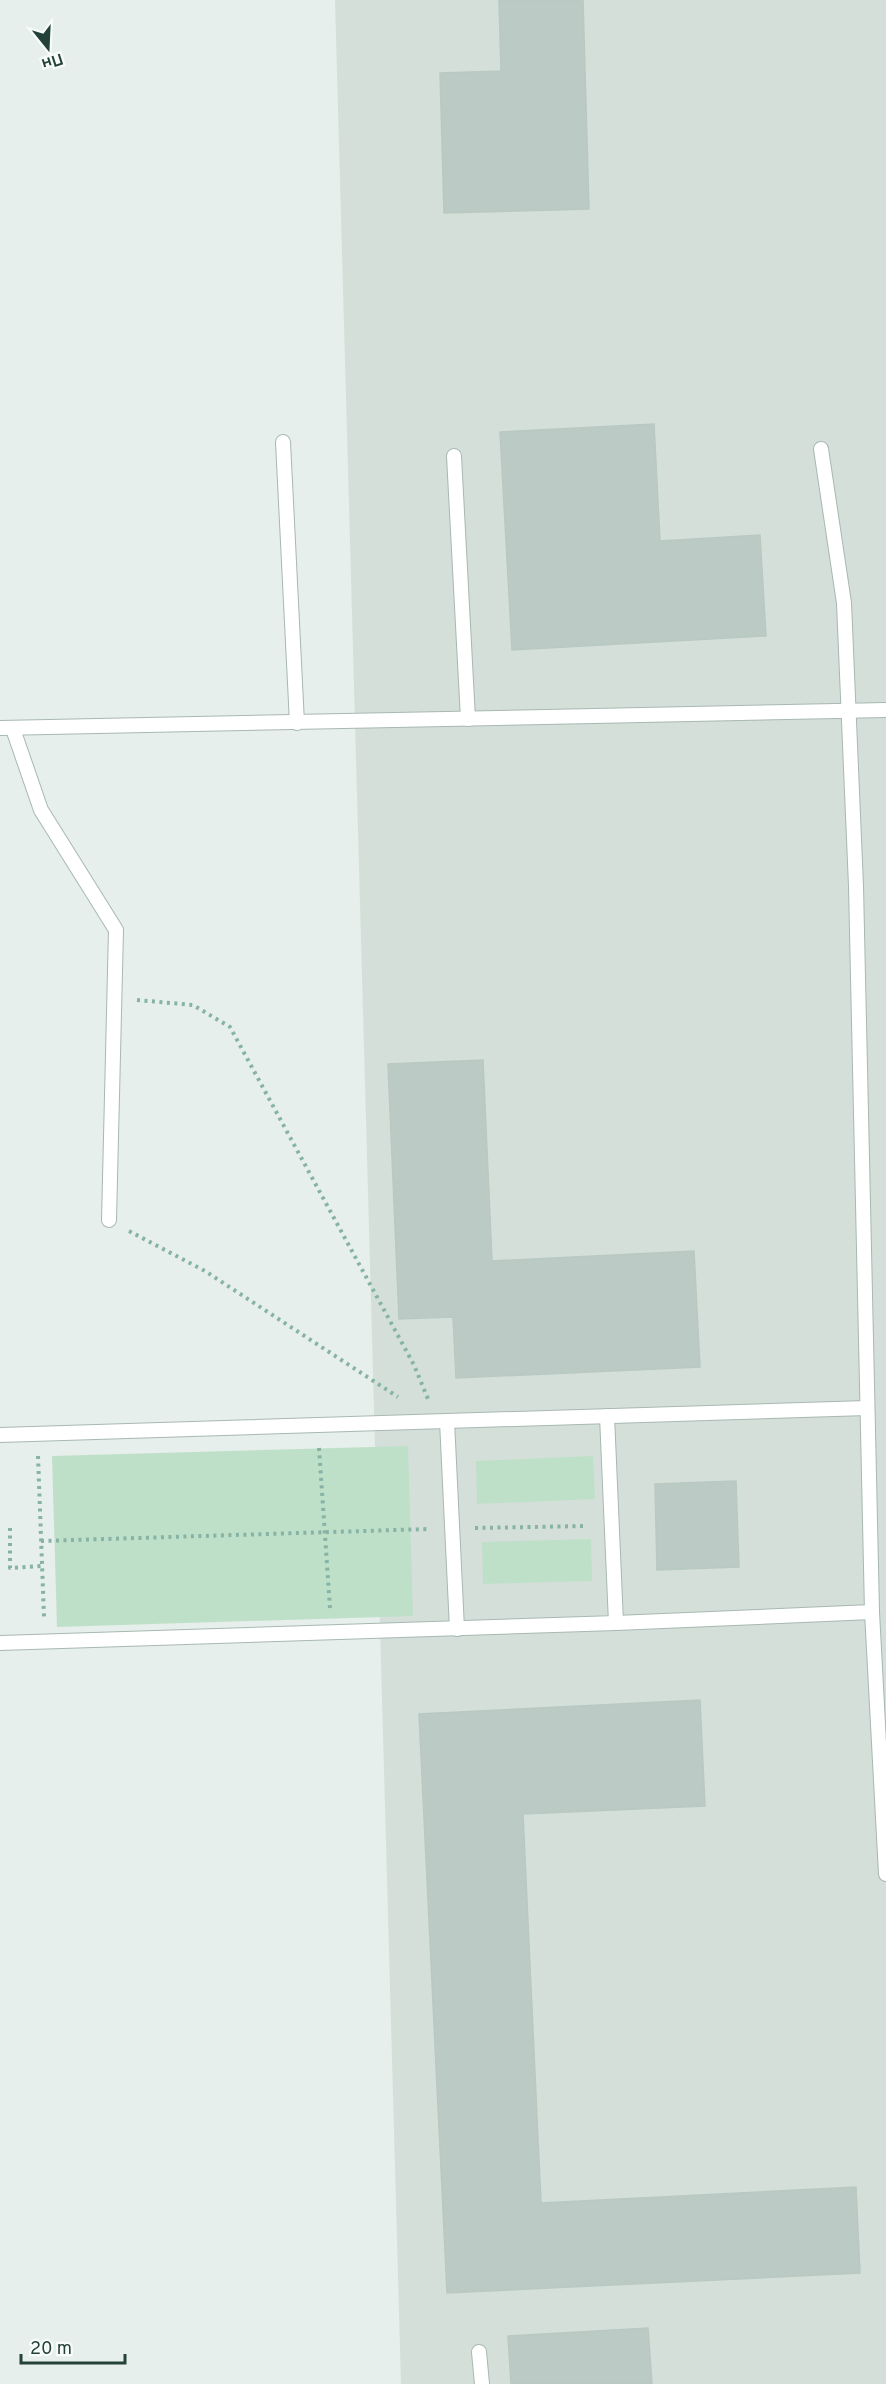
<svg xmlns="http://www.w3.org/2000/svg" width="886" height="2384" viewBox="0 0 886 2384" font-family="Overpass,sans-serif">
	<rect width="100%" height="100%" fill="#e6efeb"/>
	<!-- built -->
	<path fill="#d4dfda" d="M335,0H886V2384H401Z"/>
	<!-- green -->
	<g fill="#bfe0c8">
		<path d="M408,1446L413,1616L57,1627L52,1456Z"/>
		<path d="M593,1456L595,1499L477,1504L476,1461Z"/>
		<path d="M591,1539L592,1581L483,1584L482,1542Z"/>
	</g>
	<!-- building -->
	<g fill="#bbcac4" stroke="#b8c9c2" stroke-width="1.5">
		<path d="M499,0H583L589,209L444,213L440,73L501,71Z"/>
		<path d="M654,424L660,541L760,535L766,636L512,650L500,432Z"/>
		<path d="M483,1060L492,1261L694,1251L700,1367L456,1378L453,1317L399,1319L388,1064Z"/>
		<path d="M736,1481L739,1567L657,1570L655,1484Z"/>
		<path d="M700,1700L705,1806L523,1814L541,2203L856,2187L860,2273L447,2293L419,1714Z"/>
		<path d="M648,2328L652,2384H511L508,2336Z"/>
	</g>
	<g fill="none" stroke-linecap="round" stroke-linejoin="round">
		<!-- service casing -->
		<g stroke="#a8b8b2" stroke-width="16">
			<g id="service">
				<path d="M283,442L297,723"/>
				<path d="M821,449L844,603L856,886L872,1612L886,1874"/>
				<path d="M454,456L468,719"/>
				<path d="M0,728L886,710"/>
				<path d="M13,729L41,810L116,930L109,1220"/>
				<path d="M447,1421L457,1629"/>
				<path d="M0,1435L867,1408"/>
				<path d="M616,1623L872,1612"/>
				<path d="M0,1643L616,1623L607,1416"/>
				<path d="M479,2352L482,2384"/>
			</g>
		</g>
		<!-- path -->
		<g stroke="#86b3a5" stroke-width="4" stroke-dasharray="3 4.5" stroke-linecap="butt">
			<path d="M137,1000L193,1005L230,1027L414,1365L428,1399"/>
			<path d="M129,1231L205,1271L398,1397"/>
			<path d="M319,1448L330,1608"/>
			<path d="M38,1456L44,1617"/>
			<path d="M10,1528V1568L42,1566"/>
			<path d="M475,1528L587,1526"/>
			<path d="M41,1541L428,1529"/>
		</g>
		<!-- service -->
		<use href="#service" stroke="#fff" stroke-width="14"/>
	</g>
	<!-- north arrow -->
	<g transform="translate(48 48) rotate(162)" stroke="#f7fbf9" stroke-width="4.5" paint-order="stroke">
	<path d="M0-4.5L10 22L0 15L-10 22Z" fill="#24423a"/>
	<text y="-9" font-size="16" font-weight="bold" text-anchor="middle" fill="#24423a">Пн</text>
	</g>
	<!-- scale -->
	<path d="M21 2354v9h104v-9" fill="none" stroke="#24423a" stroke-width="3"/>
	<text x="30" y="2354" font-size="18" fill="#24423a" stroke="#f7fbf9" stroke-width="4.5" paint-order="stroke">20 m</text>
</svg>
